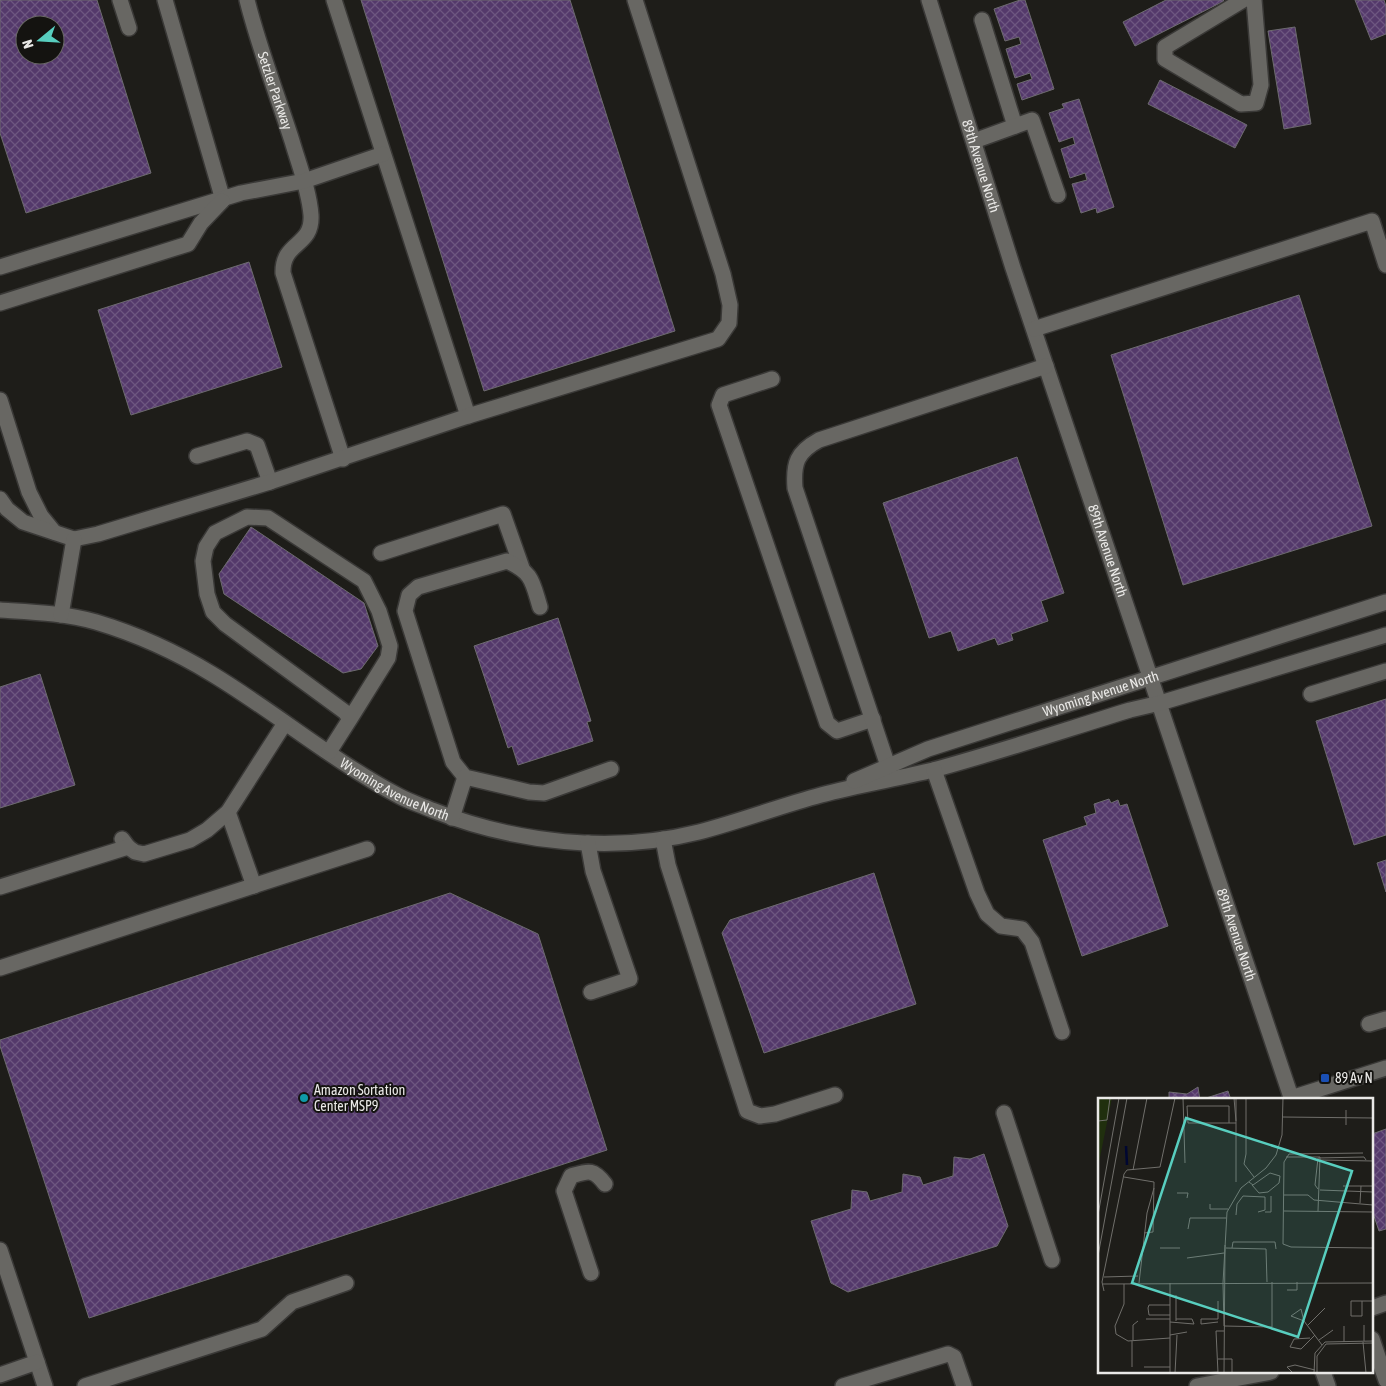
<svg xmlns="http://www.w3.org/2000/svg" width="1386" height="1386" viewBox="0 0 1386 1386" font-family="'Asap Condensed',sans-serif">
	<defs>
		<pattern id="building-cross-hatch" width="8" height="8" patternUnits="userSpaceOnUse" patternTransform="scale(1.25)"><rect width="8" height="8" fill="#54396b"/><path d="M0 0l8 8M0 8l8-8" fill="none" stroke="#6d5680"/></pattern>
	</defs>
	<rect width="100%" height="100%" fill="#1e1d19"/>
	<!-- building -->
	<g fill="url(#building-cross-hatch)" stroke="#6d6b6f" fill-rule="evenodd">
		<path d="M0,0H97L151,173L26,213L0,133ZM25,25H55V55H25Z"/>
		<path d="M361,0H570L675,331L484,391Z"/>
		<path d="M1020,0H1025L1054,89L1022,100L1017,84L1032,79L1030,73L1015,78L1006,49L1021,44L1019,37L1005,41L994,9Z"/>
		<path d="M1166,0H1223L1224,1L1135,46L1123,22Z"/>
		<path d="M1355,0H1384L1386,6V34L1371,40Z"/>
		<path d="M1295,27L1311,124L1284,129L1268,31Z"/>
		<path d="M1160,80L1247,125L1235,148L1148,104Z"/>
		<path d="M1079,99L1114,207L1097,213L1096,208L1081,213L1072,184L1087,180L1085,173L1070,178L1061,149L1075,144L1073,137L1059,142L1049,113L1064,108L1062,104Z"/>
		<path d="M249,262L282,367L131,415L98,310Z"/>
		<path d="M1299,295L1372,526L1183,585L1111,355Z"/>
		<path d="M1017,457L1064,593L1041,601L1048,621L1011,634L1013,640L998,645L995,638L958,651L951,631L929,638L883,503Z"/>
		<path d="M251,527L364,603L378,646L361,669L343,673L224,594L219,574Z"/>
		<path d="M558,618L591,721L587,722L593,741L518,765L512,746L508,748L474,646Z"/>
		<path d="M40,674L75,785L0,808V687Z"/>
		<path d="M1386,699V835L1354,845L1316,721Z"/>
		<path d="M1109,799L1111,803L1118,800L1120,806L1127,804L1168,926L1082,956L1043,840L1087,825L1084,817L1096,813L1094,804Z"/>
		<path d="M1386,860V892L1377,863Z"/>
		<path d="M874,873L916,1004L764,1053L722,933L730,920Z"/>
		<path d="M450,893L538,934L607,1150L89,1318L0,1046V1040Z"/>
		<path d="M1198,1087L1200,1100L1228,1091L1231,1100H1169V1092L1187,1094Z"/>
		<path d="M1386,1129V1229L1379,1231L1372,1210V1134Z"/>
		<path d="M984,1154L1008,1226L997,1246L848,1292L831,1283L811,1221L851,1209L852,1190L867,1192L870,1201L902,1192L903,1174L920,1177L923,1185L953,1176L954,1157L970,1159Z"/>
	</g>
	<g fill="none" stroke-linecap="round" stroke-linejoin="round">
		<!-- minor casing -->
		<g stroke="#3a3937" stroke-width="18">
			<g id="minor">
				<path d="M120,0L129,28"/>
				<path d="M165,0L223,200"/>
				<path id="s1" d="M247,0C259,48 277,94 292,141C299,165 309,190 311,215C313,247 282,241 283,273L343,459"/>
				<path d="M334,0L468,416"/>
				<path id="s2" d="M929,0L1013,268L1292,1100"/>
				<path d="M1243,0L1165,47V59L1241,104L1256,103L1261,85L1254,0"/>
				<path d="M982,20L1015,126"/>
				<path d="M974,141L1032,120L1058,195"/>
				<path d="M0,267L241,193L304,181L383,154"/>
				<path d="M0,303L188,244L201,223L222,201"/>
				<path d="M1034,329L1372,221L1386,265"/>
				<path d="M772,379L723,395L719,405L827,723L837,731L873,719"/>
				<path d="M0,400L29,492L41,516L54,532"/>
				<path d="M197,456L247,441L257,445L270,482"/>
				<path d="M0,499L7,509L23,522L74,539L98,534L270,482L468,416L718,339L729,323L730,305L723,274L635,0"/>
				<path d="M381,553L503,514L522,568"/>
				<path d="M540,607C532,581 533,573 507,561L418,587L409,595L405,611L453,762L465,777L529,792L544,793L611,769"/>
				<path id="s3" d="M0,610C32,612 65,613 96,622C136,634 176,652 212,674C275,712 333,761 399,796C410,802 421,805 432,810C516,843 612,854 699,832C741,821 780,806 821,795C858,785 896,779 933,770C999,752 1065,730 1130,710L1160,703L1386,635"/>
				<path d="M61,615L74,539"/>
				<path d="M1311,694L1386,671"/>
				<path d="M329,752L350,719L345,712L225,624L213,612L207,594L203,561L206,547L215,533L247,517L268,518L364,581L379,611L390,646L388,658L350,719"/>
				<path d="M888,766L795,488C793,463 797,452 819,440L1046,366"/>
				<path d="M934,770L977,893L987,914L1001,926L1022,929L1032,942L1062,1032"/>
				<path id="s4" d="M854,781L928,749L1386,602"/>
				<path d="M228,812L254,886"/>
				<path d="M452,818L465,777"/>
				<path d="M122,839L128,847L135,852L144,854L190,840L207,830L228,812L285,723"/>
				<path d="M663,839L668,865L747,1111L760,1116L775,1114L835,1095"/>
				<path d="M588,843L593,871L630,979L591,992"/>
				<path d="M0,887L128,847"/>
				<path d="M0,968L367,849"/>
				<path d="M1369,1024L1386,1019"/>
				<path d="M1291,1098L1386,1068"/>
				<path d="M1004,1113L1052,1260"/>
				<path d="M0,1250L45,1386"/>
				<path d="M591,1273L564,1191L571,1176C588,1171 593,1168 605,1184"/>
				<path d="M1372,1308L1386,1303"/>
				<path d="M1372,1339L1386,1380"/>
				<path d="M1323,1372L1328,1386"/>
				<path d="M0,1375L37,1362"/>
				<path d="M85,1386L262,1329L292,1302L346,1283"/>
				<path d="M843,1386L948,1354L954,1357L964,1386"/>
				<path d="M1197,1386L1271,1372"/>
			</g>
		</g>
		<!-- minor -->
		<use href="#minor" stroke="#686763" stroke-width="15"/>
	</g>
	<!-- markers -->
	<rect fill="#1a4fb4" stroke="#141310" stroke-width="2" x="1320" y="1073" width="10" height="10" rx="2.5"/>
	<circle fill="#0f9aa8" stroke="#141310" stroke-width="2" cx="304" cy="1098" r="5"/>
	<g text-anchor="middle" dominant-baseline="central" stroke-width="4" stroke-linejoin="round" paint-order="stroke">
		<!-- street labels -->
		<g font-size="14" fill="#eae9e7" stroke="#141310">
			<text stroke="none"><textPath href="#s1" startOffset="95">Setzler Parkway</textPath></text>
			<text stroke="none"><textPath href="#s2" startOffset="174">89th Avenue North</textPath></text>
			<text stroke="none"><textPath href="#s2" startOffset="579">89th Avenue North</textPath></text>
			<text stroke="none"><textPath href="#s4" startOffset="262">Wyoming Avenue North</textPath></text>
			<text stroke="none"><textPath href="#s3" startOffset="441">Wyoming Avenue North</textPath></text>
			<text stroke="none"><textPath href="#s2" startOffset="984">89th Avenue North</textPath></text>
		</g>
		<!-- poi labels -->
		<g font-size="14" fill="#eae9e7" stroke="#141310" text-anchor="start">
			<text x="1335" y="1078">89 Av N</text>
			<text x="314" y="1090">Amazon Sortation<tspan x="314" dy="16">Center MSP9</tspan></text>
		</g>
	</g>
	<!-- overview -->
	<g transform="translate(1098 1098)">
		<rect width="275" height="275" fill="#1e1d19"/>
		<path d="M0,0H14L0,69Z" fill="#202f0e"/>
		<path fill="none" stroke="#000732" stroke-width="2.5" d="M28,48L29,67"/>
		<path fill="none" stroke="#706f6b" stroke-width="1" d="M85,0L87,65M136,0L138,23M185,19L275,20M0,23L9,22L12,0M90,25L89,8H131V25M90,25H138M248,27V12M265,55L191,56L186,64L185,146L193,149L275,150M148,56V0M148,56L146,66L156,79M188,59H222L220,113M222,62L275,63M35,72L49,0M26,79L56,84L55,134L46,135M138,84V0M151,84L155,87L172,75L182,78L181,85L170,94L161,95L154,87M245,88H263M220,91L217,87L220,60L266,59L268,62M222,92L275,94M79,95H90L89,100M186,97H210L216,102L275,107M262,105L263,88H275M112,106V111H130M186,113L275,114M167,114H173V98M0,117L21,0M138,117L139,106L145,98L167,99V112L160,114M90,131L92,120H128M62,150H82M128,150L168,151L169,184M134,150L135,144H177L178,151M0,158L29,0M89,160L126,155M6,179L40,178M41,185L49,115L56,90M5,186L275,185M26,186V206L17,228L18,236L30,243L72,240M189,192H199V184M6,193L4,184L26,76L29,72L62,69L77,0M78,197V223M264,203V218H253V203H275V185M72,217H51L50,210L51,207H72M48,221H72M120,221V203M206,223L193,218L203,211L206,223L224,247M72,224L96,226L94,221H78M120,224L103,226V221H120M210,227L227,210M266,227V243M126,228L125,185L129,114L143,90L168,70L178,57L184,37L185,0M126,228L174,229V184M72,237L89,234M212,240L196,241L192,249L203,251L217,237M35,242V227L40,223M221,242L235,232M34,243V269M246,244V228M265,244L268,275M120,261H134V275M46,269H72M72,275V185M77,275L79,237M105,275L120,274M120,275L118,233H126M126,275L127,147M195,275L189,269L197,267L217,272M216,275L217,255L227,244L275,243M219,275V258L228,246L275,245"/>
		<path fill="#58cebf" fill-opacity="0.15" stroke="#58cebf" stroke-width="2.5" d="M88,20L254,73L200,239L34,185Z"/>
		<rect width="275" height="275" fill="none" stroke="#eae9e7" stroke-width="2.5"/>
	</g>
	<!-- north arrow -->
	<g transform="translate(40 40) rotate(252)"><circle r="24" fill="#141310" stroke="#6a6966"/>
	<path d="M0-4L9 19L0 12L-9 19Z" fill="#58cebf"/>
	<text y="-8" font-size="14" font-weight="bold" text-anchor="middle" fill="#eae9e7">N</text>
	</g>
</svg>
